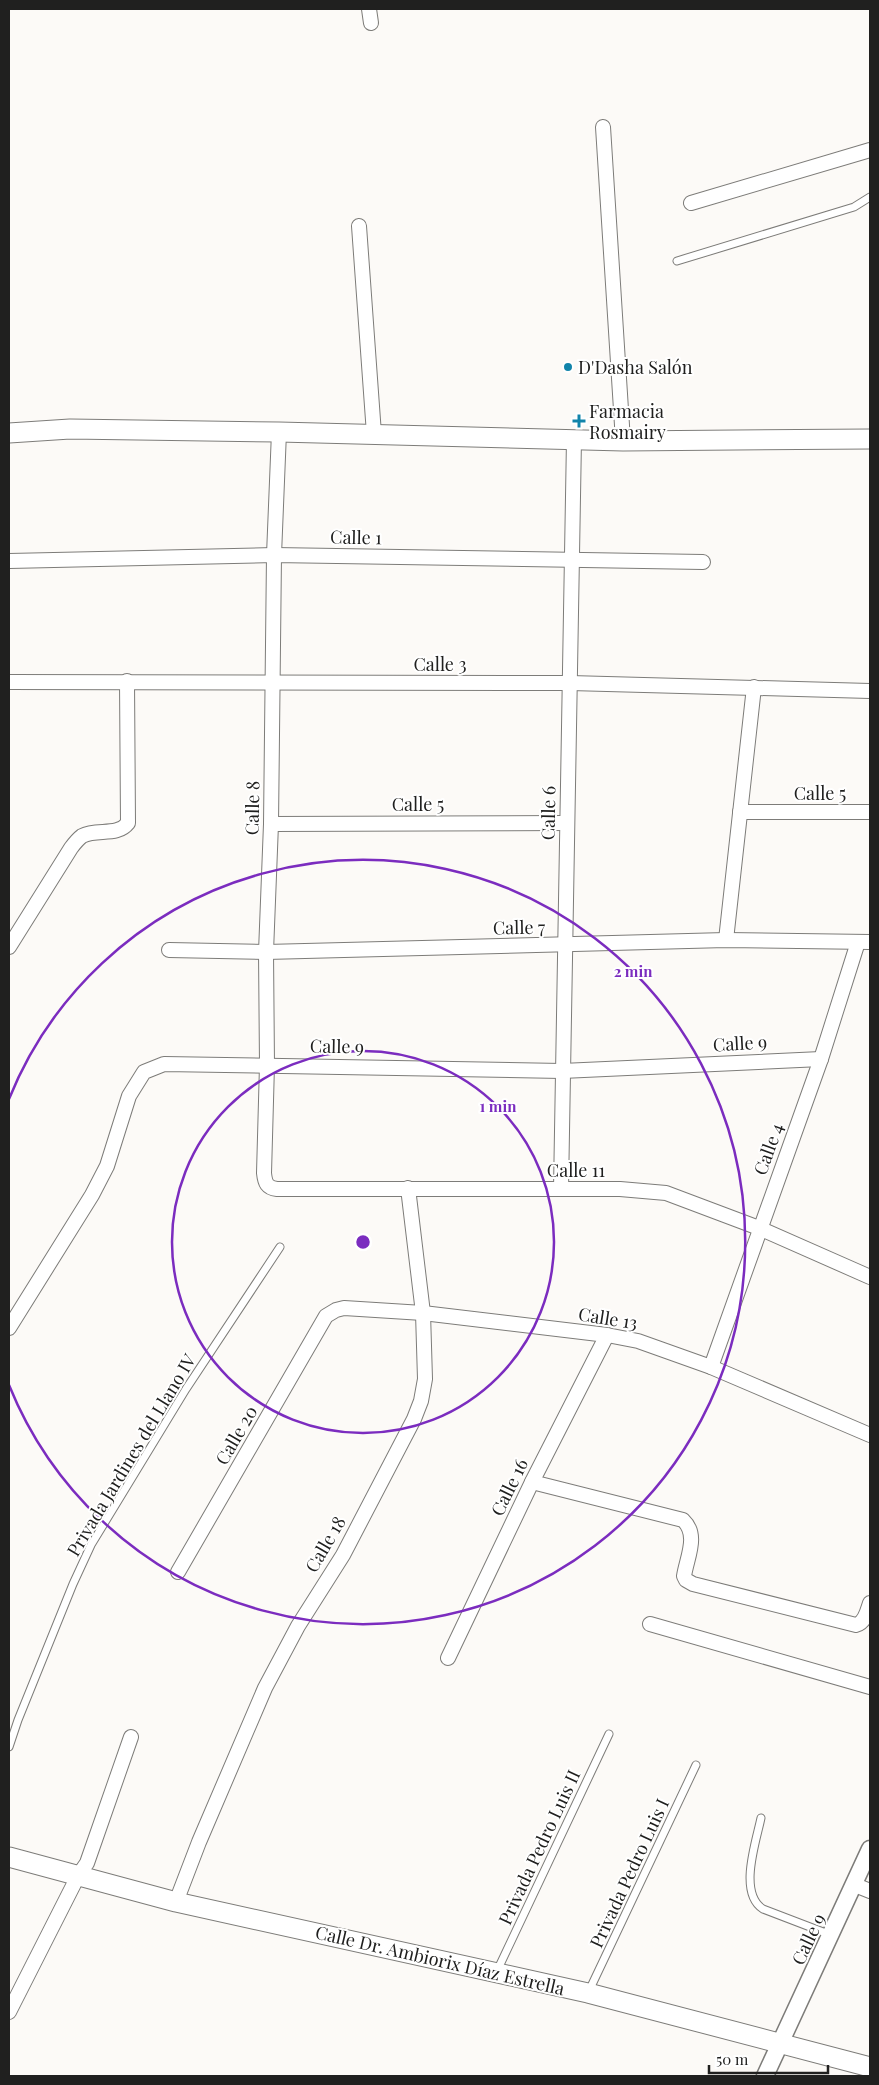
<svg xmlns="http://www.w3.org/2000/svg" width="879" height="2085" viewBox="0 0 879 2085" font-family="'Playfair Display',serif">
	<rect width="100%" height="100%" fill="#fcfaf7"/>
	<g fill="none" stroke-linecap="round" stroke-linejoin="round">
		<!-- service casing -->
		<g stroke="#7d7c79" stroke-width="9">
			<g id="service">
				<path d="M677,261L854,207L870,197"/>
				<path d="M9,1747L18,1720L73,1584L91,1545L186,1389L280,1247"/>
				<path d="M761,1818C756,1842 738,1893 763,1909L831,1935"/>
				<path d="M497,1971L609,1734"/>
				<path d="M588,1993L696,1765"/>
			</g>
		</g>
		<!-- minor casing -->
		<g stroke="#7d7c79" stroke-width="16">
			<g id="minor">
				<path d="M369,9L371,23"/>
				<path d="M603,127L623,441"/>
				<path d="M691,203L870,150"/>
				<path d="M359,226L374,434"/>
				<path d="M279,432L274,555L271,824L266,952L267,1065L264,1173C265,1183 267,1188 277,1189H620L666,1193L759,1228L870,1277"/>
				<path d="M9,561L274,555L703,562"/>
				<path d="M9,682L570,683L870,691"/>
				<path d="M740,812H870"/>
				<path d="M271,824L566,823"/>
				<path d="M726,940L754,687"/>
				<path d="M9,947L71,848C74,844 78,839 82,836C97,828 117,837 128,823L127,681"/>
				<path d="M169,950L266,952L726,940L870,942"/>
				<path d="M561,1189C563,939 572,689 574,439"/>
				<path d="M9,1328L92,1195L107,1166L129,1096L144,1072L164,1064L562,1071L821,1059"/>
				<path d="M711,1367L821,1059L858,942"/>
				<path d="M532,1482L683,1520C699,1535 687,1557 684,1576L686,1580L693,1584L856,1625C865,1623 867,1612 870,1603"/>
				<path d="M178,1572L326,1316L336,1310L344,1308L423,1313L607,1335L638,1341L711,1367L870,1435"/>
				<path d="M650,1624L870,1687"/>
				<path d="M448,1658L532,1482L607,1335"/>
				<path d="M855,1885L870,1891"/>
				<path d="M176,1902L199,1842L265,1688L298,1626L343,1555L414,1419L421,1401L425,1379L423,1313L408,1188"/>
				<path d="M9,2012L78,1876L87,1863L131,1737"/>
			</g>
		</g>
		<!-- tertiary casing -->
		<g stroke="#7d7c79" stroke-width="19">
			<path id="tertiary" d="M765,2076L870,1849"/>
		</g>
		<!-- secondary casing -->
		<g stroke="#7d7c79" stroke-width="21">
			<g id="secondary">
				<path d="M9,433L70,429L279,432L623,441L870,439"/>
				<path d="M9,1857L176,1902L588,1993L870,2067"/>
			</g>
		</g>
		<!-- service -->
		<use href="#service" stroke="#fff" stroke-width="7"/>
		<!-- minor -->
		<use href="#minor" stroke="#fff" stroke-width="14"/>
		<!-- tertiary -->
		<use href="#tertiary" stroke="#fff" stroke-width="16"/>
		<!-- secondary -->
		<use href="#secondary" stroke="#fff" stroke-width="19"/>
	</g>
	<!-- distance rings -->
	<g fill="none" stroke="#7b2cbf" stroke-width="2.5">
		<circle cx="363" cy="1242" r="191"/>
		<path d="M9 1099A382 382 0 1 1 9 1385"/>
	</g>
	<!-- markers -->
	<g fill="#1184aa" stroke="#fff" stroke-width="2">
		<circle cx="568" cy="367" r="5"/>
		<path d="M576.5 413.5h5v5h5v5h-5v5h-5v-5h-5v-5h5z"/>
	</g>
	<g text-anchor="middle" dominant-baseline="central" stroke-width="4" stroke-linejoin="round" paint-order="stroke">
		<!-- poi labels -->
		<g font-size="18" fill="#20201f" stroke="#fff" text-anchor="start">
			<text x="578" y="367">D'Dasha Salón</text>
			<text x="589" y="411">Farmacia<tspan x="589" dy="21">Rosmairy</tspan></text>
		</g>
		<!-- street labels -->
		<g font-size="18" fill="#20201f" stroke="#fff">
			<text transform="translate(356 537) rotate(1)">Calle 1</text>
			<text x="440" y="664">Calle 3</text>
			<text x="820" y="793">Calle 5</text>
			<text x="418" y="804">Calle 5</text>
			<text transform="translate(252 808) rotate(-89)">Calle 8</text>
			<text transform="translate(548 813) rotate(-89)">Calle 6</text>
			<text transform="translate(519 927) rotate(-1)">Calle 7</text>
			<text transform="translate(740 1043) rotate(-3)">Calle 9</text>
			<text transform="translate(337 1046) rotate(1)">Calle 9</text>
			<text transform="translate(768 1149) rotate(-70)">Calle 4</text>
			<text x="576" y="1170">Calle 11</text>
			<text transform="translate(608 1318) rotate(9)">Calle 13</text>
			<text transform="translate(236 1435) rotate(-60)">Calle 20</text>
			<text transform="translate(131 1455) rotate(-59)">Privada Jardines del Llano IV</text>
			<text transform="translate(509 1487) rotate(-64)">Calle 16</text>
			<text transform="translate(325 1544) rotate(-60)">Calle 18</text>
			<text transform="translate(539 1847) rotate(-65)">Privada Pedro Luis II</text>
			<text transform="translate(629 1873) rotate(-65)">Privada Pedro Luis I</text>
			<text transform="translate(808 1939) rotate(-65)">Calle 9</text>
			<text transform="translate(440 1960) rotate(13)">Calle Dr. Ambiorix Díaz Estrella</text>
		</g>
	</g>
	<circle cx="363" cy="1242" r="8" fill="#7b2cbf" stroke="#fff" stroke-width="2.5"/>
	<g font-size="15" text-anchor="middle" font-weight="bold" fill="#7b2cbf" stroke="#fff" stroke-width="4" stroke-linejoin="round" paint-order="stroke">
		<text x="633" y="977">2 min</text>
		<text x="498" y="1112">1 min</text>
	</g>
	<!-- border -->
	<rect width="879" height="2085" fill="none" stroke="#20201f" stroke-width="20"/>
	<!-- scale -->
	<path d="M709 2065v8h119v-8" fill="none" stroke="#20201f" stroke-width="2.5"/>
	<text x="716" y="2065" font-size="15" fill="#20201f" stroke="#ffffff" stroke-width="4" paint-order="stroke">50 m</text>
</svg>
